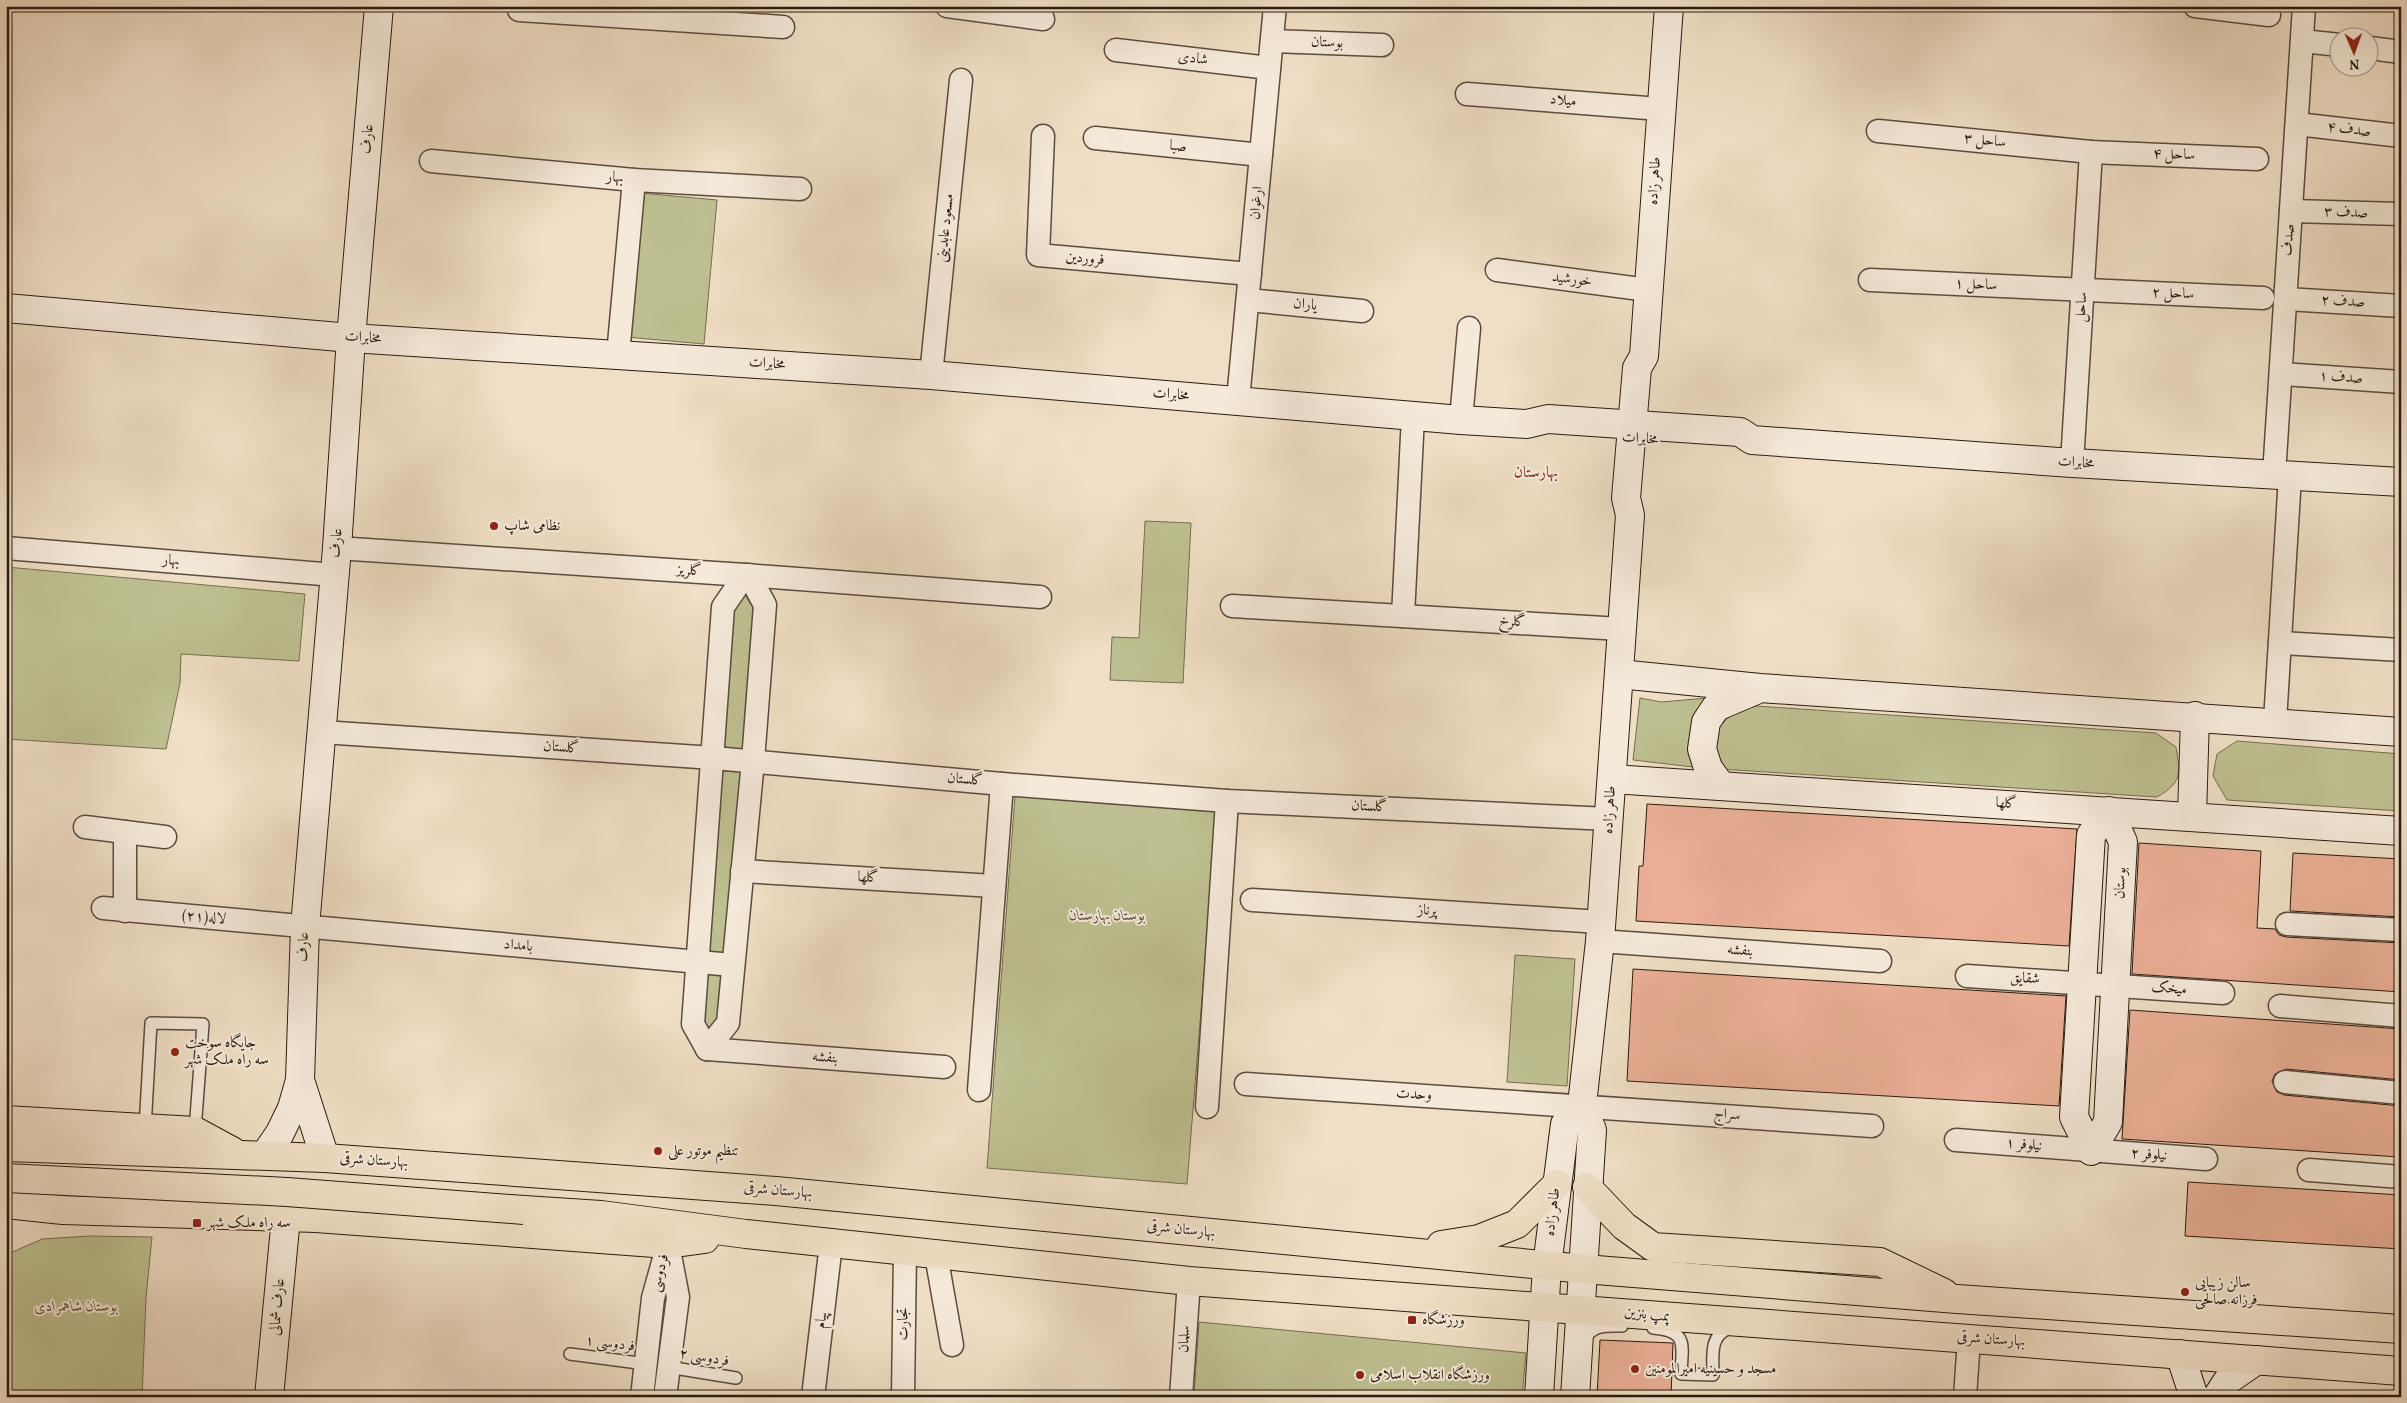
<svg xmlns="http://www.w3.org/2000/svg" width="2407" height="1403" viewBox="0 0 2407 1403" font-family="Vollkorn,Amiri,serif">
	<rect width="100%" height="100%" fill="#f0dfc6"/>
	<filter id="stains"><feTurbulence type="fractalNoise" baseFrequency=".004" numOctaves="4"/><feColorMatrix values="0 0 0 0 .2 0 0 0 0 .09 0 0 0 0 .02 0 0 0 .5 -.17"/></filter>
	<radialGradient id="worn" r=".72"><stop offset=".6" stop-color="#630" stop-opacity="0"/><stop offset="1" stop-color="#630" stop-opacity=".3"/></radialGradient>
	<!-- green -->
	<g fill="#bec091" stroke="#746e50">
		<path d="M640,193L717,200L704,344L626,337Z"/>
		<path d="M1145,521L1191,523L1183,683L1110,680L1112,637L1139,638Z"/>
		<path d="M6,567L305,594L299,661L181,654L180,683L166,749L6,739Z"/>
		<path d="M744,594L754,609L744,750L724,748L731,610Z"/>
		<path d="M1640,698L1661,702L1708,698L1691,739L1693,767L1633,760Z"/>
		<path d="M1756,706L2156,733L2176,747C2180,773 2183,782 2157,797L1719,769L1714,748L1718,728L1735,711Z"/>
		<path d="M2237,741L2401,754V811L2227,800L2213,776L2217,754Z"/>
		<path d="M722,771L742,772L727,955L706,954Z"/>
		<path d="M1015,796L1217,812L1187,1184L987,1168Z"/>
		<path d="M1515,955L1575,959L1567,1086L1507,1082Z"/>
		<path d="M704,971L724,973L720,1021L710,1033L700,1021Z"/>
		<path d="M89,1236L152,1237L146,1298L142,1397H6V1255L42,1239Z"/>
		<path d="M1199,1322L1526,1353L1522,1397H1194Z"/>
	</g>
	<!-- building -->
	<g fill="#eaaf96" stroke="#2b1b10">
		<path d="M1647,804L2077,829L2069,946L1636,921L1639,866H1643Z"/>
		<path d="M2139,843L2261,851L2257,928L2275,929L2279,935L2286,937L2401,943V992L2132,974Z"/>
		<path d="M2293,853L2401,859V917L2290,911Z"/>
		<path d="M1633,969L2066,996L2059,1106L1627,1081Z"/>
		<path d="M2130,1010L2401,1029V1080L2286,1069L2275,1074L2272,1081L2277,1092L2284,1095L2401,1106L2400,1157L2122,1139Z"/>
		<path d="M2188,1182L2401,1195V1249L2185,1236Z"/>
		<path d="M1600,1340L1673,1343L1671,1397H1597Z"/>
	</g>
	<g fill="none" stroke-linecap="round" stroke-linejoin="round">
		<!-- lane casing -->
		<g stroke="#5c4c3e" stroke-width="14">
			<g id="lane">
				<path d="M145,1128L151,1023L203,1024L195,1131"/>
				<path d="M1653,1328C1689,1331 1682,1345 1681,1374L1713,1375C1713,1356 1709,1335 1730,1328"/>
				<path d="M1584,1340C1593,1324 1606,1326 1622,1326"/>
				<path d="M570,1354L646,1364"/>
				<path d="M668,1367L736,1378"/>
			</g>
		</g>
		<!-- street casing -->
		<g stroke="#5c4c3e" stroke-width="25">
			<g id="street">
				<path d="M519,6V10L783,27"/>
				<path d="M947,6L1043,19"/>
				<path d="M2195,6L2269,15"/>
				<path d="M1272,41L1382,45"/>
				<path d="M2302,41L2340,45"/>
				<path d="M2370,48L2401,52"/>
				<path d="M1116,50L1269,68"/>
				<path d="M1467,94L1660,109"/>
				<path d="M2297,124L2401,136"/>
				<path d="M1878,131L2091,152L2257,159"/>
				<path d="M1043,136L1038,255L1250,274"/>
				<path d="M1095,138L1261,155"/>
				<path d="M431,161L634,180L800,189"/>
				<path d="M2291,211L2401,214"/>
				<path d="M1497,270L1648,290"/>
				<path d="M1870,280L2263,298"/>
				<path d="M2286,299L2401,306"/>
				<path d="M1248,300L1362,311"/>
				<path d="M618,355L634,180"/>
				<path d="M2281,374L2401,382"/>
				<path d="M931,375L961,80"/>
				<path d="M1238,400L1275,6"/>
				<path d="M1461,420L1469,328"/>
				<path d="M2072,463L2091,152"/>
				<path d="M2274,475L2304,6"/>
				<path d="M6,548L335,575"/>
				<path d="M337,548L745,575L1040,597"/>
				<path d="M1232,606L1621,629"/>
				<path d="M1403,616L1413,416"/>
				<path d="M2280,643L2401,650"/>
				<path d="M2275,722L2290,476"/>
				<path d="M322,732L714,758L1002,784L1227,801L1609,819"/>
				<path d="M85,827L165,837"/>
				<path d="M742,871L994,886"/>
				<path d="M1252,900L1601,922"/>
				<path d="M103,908L732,965"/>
				<path d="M125,911V832"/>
				<path d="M2287,924L2401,930"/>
				<path d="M1600,941L1880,961"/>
				<path d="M1967,976L2223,993"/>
				<path d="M2280,1006L2401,1016"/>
				<path d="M707,1049L728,1023L753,761L765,605L749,575"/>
				<path d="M707,1049L693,1024L723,607L745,575"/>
				<path d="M707,1049L944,1067"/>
				<path d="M2285,1082L2401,1093"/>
				<path d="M1246,1084L1872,1126"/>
				<path d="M979,1090L1002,784"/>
				<path d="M1207,1107L1227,801"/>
				<path d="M1956,1140L2206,1159"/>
				<path d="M2309,1170L2401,1177"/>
				<path d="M936,1255L952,1345"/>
				<path d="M642,1397L653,1298L668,1244"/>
				<path d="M665,1397L678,1297L669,1250"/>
				<path d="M813,1397L831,1244"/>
				<path d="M903,1397L905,1251"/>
				<path d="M1181,1397L1189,1281"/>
				<path d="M1965,1397L1969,1339"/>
			</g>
		</g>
		<!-- secondary casing -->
		<g stroke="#2b1b10" stroke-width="30">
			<g id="secondary">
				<path d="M6,308L351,338L931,375L1461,420L1527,424L1548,419L1740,432L1752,440L2072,463L2401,482"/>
				<path d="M1619,674L1760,688L2401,732"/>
				<path d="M1612,779L2401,831"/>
				<path d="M1721,786L1708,768L1702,749L1706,722L1716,707L1756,690"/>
				<path d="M2109,811L2123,842L2108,1122L2091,1151L2074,1117L2091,835Z"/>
				<path d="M2192,816L2195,716"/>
				<path d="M300,1080L325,1158"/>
				<path d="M265,1155L280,1133L292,1108L300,1080L305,927L337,548L351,338L379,6"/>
				<path d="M2180,1354L2194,1397"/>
				<path d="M269,1397L286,1217"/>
				<path d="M1539,1397L1547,1266L1565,1124L1582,1105"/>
				<path d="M1575,1397L1592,1130L1582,1105L1600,941L1630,515L1626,498L1637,368L1644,356L1669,6"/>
				<path d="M2217,1397L2228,1380L2257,1360"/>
			</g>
		</g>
		<!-- primary casing -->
		<g stroke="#2b1b10" stroke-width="30">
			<g id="primary">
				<path d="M6,1120L195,1131L232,1151"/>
				<path d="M6,1147L325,1158L776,1191L1584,1269L1957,1299L2401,1329"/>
				<path d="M1587,1187L1624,1226L1653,1247L1880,1262L1944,1293"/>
				<path d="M6,1204L63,1210L316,1218L668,1244L705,1239"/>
				<path d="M524,1210L601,1215L746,1234L1189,1281L2401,1371"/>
				<path d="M1441,1245L1479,1239L1517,1224L1557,1184"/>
			</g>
		</g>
		<!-- lane -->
		<use href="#lane" stroke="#f5eada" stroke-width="11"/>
		<!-- street -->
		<use href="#street" stroke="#f5eada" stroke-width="22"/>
		<!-- secondary -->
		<use href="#secondary" stroke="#f5eada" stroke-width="28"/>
		<!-- primary -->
		<use href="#primary" stroke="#f0dfc6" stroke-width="28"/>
		<!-- primary-bridge casing -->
		<g stroke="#2b1b10" stroke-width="30" stroke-linecap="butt">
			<path id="primary-bridge" d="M6,1178L287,1192L524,1210"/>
		</g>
		<!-- primary-bridge -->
		<use href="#primary-bridge" stroke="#f0dfc6" stroke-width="28"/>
	</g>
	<!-- markers -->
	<g fill="#8f2418" stroke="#f5eada" stroke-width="2">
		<circle cx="494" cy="526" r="5"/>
		<circle cx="175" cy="1052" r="5"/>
		<circle cx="658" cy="1151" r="5"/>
		<rect x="192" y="1218" width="10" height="10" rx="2.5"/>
		<circle cx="2185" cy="1292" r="5"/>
		<rect x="1407" y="1315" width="10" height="10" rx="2.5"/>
		<circle cx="1635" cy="1369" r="5"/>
		<circle cx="1360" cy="1375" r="5"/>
	</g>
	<g text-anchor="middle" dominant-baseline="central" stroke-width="4" stroke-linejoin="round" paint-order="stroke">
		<!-- street labels -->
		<g font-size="15" fill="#2b1b10" stroke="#f5eada">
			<text transform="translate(1327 43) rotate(2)">بوستان</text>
			<text transform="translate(1193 59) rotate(7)">شادی</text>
			<text transform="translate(1563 101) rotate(5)">میلاد</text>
			<text transform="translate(2349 130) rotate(7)">صدف ۴</text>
			<text transform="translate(368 139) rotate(-85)">عارف</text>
			<text transform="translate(1985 141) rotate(6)">ساحل ۳</text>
			<text transform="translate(1178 147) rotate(6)">صبا</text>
			<text transform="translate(2174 155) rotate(2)">ساحل ۴</text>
			<text transform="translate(615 178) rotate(5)">بهار</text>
			<text transform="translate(1655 181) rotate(-86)">طاهر زاده</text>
			<text transform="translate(1257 203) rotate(-85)">ارغوان</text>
			<text transform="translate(2346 213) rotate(2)">صدف ۳</text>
			<text transform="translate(946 228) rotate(-84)">مسعود عابدینی</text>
			<text transform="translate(2289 240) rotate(-86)">صدف</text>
			<text transform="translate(1085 259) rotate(5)">فروردین</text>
			<text transform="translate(1572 280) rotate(7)">خورشید</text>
			<text transform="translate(1976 285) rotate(3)">ساحل ۱</text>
			<text transform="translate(2173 294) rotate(2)">ساحل ۲</text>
			<text transform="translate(2343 302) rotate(3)">صدف ۲</text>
			<text transform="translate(1305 305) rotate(6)">یاران</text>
			<text transform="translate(2082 307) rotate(-86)">ساحل</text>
			<text transform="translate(363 338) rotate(4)">مخابرات</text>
			<text transform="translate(767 364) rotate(4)">مخابرات</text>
			<text transform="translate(2341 378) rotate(4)">صدف ۱</text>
			<text transform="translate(1171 395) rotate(5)">مخابرات</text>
			<text transform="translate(1640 439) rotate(4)">مخابرات</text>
			<text transform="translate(2076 463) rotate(4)">مخابرات</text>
			<text transform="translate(337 543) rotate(-85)">عارف</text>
			<text transform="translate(171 561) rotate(5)">بهار</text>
			<text transform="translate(689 571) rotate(4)">گلریز</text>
			<text transform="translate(1512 622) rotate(3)">گلرخ</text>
			<text transform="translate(561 748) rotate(4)">گلستان</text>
			<text transform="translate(965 780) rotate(5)">گلستان</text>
			<text transform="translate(2006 804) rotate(4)">گلها</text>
			<text transform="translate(1369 807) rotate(3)">گلستان</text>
			<text transform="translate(1610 810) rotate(-86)">طاهر زاده</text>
			<text transform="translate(868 878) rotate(3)">گلها</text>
			<text transform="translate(2121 883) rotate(-87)">بوستان</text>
			<text transform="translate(1427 911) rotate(3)">پرناز</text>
			<text transform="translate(204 918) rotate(5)">لاله(۲۱)</text>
			<text transform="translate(518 946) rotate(5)">بامداد</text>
			<text transform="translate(304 947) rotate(-88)">عارف</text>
			<text transform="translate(1740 951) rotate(4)">بنفشه</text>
			<text transform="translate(2025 979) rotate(3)">شقایق</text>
			<text transform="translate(2169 989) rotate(5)">میخک</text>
			<text transform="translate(825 1058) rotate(4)">بنفشه</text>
			<text transform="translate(1414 1095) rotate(3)">وحدت</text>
			<text transform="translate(1727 1115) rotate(4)">سراج</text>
			<text transform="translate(2024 1145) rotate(5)">نیلوفر ۱</text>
			<text transform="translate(2149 1155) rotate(4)">نیلوفر ۲</text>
			<text transform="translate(374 1161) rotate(4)">بهارستان شرقی</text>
			<text transform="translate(778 1191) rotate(5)">بهارستان شرقی</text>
			<text transform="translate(1553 1212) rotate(-83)">طاهر زاده</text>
			<text transform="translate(1181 1230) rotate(6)">بهارستان شرقی</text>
			<text transform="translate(660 1273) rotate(-75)">فردوسی</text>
			<text transform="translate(278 1307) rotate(-85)">عارف شمالی</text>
			<text transform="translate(1647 1315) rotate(7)">پمپ بنزین</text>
			<text transform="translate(822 1320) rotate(-83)">پیام</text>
			<text transform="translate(904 1324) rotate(-89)">تجارت</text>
			<text transform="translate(1185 1339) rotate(-86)">سلمان</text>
			<text transform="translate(1991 1340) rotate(4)">بهارستان شرقی</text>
			<text transform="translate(610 1344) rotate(7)">فردوسی ۱</text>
			<text transform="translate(704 1358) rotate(9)">فردوسی ۲</text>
		</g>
		<!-- poi labels -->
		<g font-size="15" fill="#2b1b10" stroke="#f5eada" text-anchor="start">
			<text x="504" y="526">نظامی شاپ</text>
			<text x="185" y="1043">جایگاه سوخت<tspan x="185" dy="17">سه راه ملک شهر</tspan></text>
			<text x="668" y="1151">تنظیم موتور علی</text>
			<text x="207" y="1223">سه راه ملک شهر</text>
			<text x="2195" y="1283">سالن زیبایی<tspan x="2195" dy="17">فرزانه صالحی</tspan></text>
			<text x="1422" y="1320">ورزشگاه</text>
			<text x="1645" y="1369">مسجد و حسینیه امیرالمومنین</text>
			<text x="1370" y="1375">ورزشگاه انقلاب اسلامی</text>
		</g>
		<!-- park labels -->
		<g font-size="15" font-style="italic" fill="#574d37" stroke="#f5eada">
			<text x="1107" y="916">بوستان بهارستان</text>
			<text x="76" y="1307">بوستان شاهمرادی</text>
		</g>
		<!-- neighbourhood labels -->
		<g font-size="16" fill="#7a1f14" stroke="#f5eada">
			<text x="1536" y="473">بهارستان</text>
		</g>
	</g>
	<!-- margin -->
	<rect width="2407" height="1403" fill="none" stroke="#f0dfc6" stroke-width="25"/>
	<rect x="8" y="8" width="2392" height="1388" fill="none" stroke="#2b1b10" stroke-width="2.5"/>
	<rect x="12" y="12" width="2382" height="1378" fill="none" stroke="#2b1b10"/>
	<!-- north arrow -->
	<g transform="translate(2354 52) rotate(178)"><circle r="24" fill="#f5eada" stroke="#a49789"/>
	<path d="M0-4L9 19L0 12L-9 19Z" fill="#8f2418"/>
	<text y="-8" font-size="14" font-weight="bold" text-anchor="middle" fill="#2b1b10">N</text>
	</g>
	<rect width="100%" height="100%" filter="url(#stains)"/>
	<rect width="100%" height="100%" fill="url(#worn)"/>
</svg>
